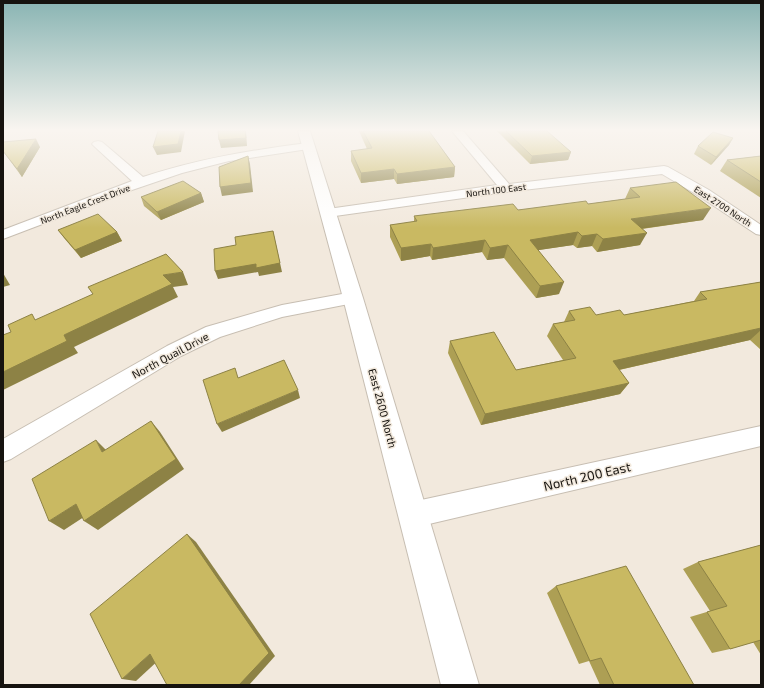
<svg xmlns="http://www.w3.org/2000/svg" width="764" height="688" viewBox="0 0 764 688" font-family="'Exo 2',sans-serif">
	<rect width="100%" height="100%" fill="#f2e9dd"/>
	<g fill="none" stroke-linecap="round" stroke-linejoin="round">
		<!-- minor casing -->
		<g stroke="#c7beb2" stroke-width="2">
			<g id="minor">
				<path d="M452,131H463L509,184L664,166L668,167L709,190L761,225V235L756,234L699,196L662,174L506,192L328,217L323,216L321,213L323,210L328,209L497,185Z"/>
				<path d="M98,141L102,142L143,177C197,159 252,150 308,143L314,146L308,149L229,161L182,173L132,190L3,239V230L132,181L94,146L92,144L94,142Z"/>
				<path d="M353,292L359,294L362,298L359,302L282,317L220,337L181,356L11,459L3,462V439L167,346L206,327L282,305Z"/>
				<path d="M761,426V446L412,528L403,524L399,515L403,506L412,502Z"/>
			</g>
		</g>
		<!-- tertiary casing -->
		<g stroke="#c7beb2" stroke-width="2">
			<path id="tertiary" d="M298,131H310L363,298L479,685H441L343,298Z"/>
		</g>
		<!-- minor -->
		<use href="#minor" fill="#fff" fill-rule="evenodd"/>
		<!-- tertiary -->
		<use href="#tertiary" fill="#fff" fill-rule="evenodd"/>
	</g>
	<!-- wall -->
	<g fill="#ad9f54">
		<path d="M359,131H429L455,167L454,177L397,184L394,179L361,183L351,161V151L367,149Z"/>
		<path d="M497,131L543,132L571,152L568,160L530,164Z"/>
		<path d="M733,138L729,145L711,165L694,154L698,146Z"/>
		<path d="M3,142L40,147L22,177L3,151Z"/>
		<path d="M761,156V198L720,171L727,160Z"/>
		<path d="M630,188L703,220L642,229L640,245L597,252L592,246L577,248L573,245L538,250L559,294L536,298L504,258L487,260L482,252L432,260L430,256L401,261L390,237V225L414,222V216L518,210L588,204L625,199Z"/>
		<path d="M201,193L204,202L161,220L144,206L141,197Z"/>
		<path d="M58,230L117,232L122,241L81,258L64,238Z"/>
		<path d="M761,282V350L750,340L619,370L629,383L620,394L481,425L448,353L450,341L516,370L563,360L547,336L553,324L564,322L569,311L596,315H624L694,301L700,292Z"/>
		<path d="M761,545V655L753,642L730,649L712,653L690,617L710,611L683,569L698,562Z"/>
		<path d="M556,586L694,685H600L589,661L579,664L547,593Z"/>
	</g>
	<!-- shaded-wall -->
	<g fill="#8d8245">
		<path d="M181,131H185L181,152L157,155L153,147Z"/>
		<path d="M245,131H246L247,146L221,148L219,140Z"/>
		<path d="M733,138L729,145L711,165L716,157Z"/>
		<path d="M36,139L40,147L22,177L17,169Z"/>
		<path d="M571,152L568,160L530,164L532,156Z"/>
		<path d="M248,156L250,164L253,192L222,196L220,187Z"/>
		<path d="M455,167L454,177L397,184V174Z"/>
		<path d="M394,169V179L361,183V173Z"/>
		<path d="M201,193L204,202L161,220L157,212Z"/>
		<path d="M711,208L703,220L625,231L631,219Z"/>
		<path d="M273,231L282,272L259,276L258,272L218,279L215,271Z"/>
		<path d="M117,232L122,241L81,258L75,250Z"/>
		<path d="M578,232L573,245L526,252L530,240Z"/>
		<path d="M647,233L640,245L597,252L603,239Z"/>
		<path d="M597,234L592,246L577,248L582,236Z"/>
		<path d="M485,240L482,252L432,260L433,248Z"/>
		<path d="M431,244L430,256L401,261V248Z"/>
		<path d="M508,245L504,258L487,260L490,248Z"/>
		<path d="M183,272L188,285L173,287L178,297L74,347L78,353L3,390V372L163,275Z"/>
		<path d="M3,273L10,285L3,287Z"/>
		<path d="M564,282L559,294L536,298L540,286Z"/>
		<path d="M761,328V330L750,340L605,373L613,361Z"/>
		<path d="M629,383L620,394L481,425L485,414Z"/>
		<path d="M298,390L300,398L222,432L217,424Z"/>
		<path d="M151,421L160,432L184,469L98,530L84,521Z"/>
		<path d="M96,440L107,451L102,452Z"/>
		<path d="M76,504L90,513L64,530L49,521Z"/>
		<path d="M187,534L196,542L275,656L249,685H239Z"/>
		<path d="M150,654L162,657L136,681L122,679Z"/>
	</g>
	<!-- building -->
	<g fill="#c9b962" stroke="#8d8245">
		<path d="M158,131H181L178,144L153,147Z"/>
		<path d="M218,131H245L246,138L219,140Z"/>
		<path d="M363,131H429L455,167L397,174L394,169L361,173L351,151L372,148Z"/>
		<path d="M506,131H547L571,152L532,156Z"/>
		<path d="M713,132L733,138L716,157L698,146Z"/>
		<path d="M36,139L17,169L3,151V142Z"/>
		<path d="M248,156L251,183L220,187L219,167Z"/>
		<path d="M761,156V182L727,160Z"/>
		<path d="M183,181L201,193L157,212L141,197Z"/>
		<path d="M676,182L711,208L631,219L647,233L603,239L597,234L582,236L578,232L530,240L564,282L540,286L508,245L490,248L485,240L433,248L431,244L401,248L390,225L417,221L414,216L513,204L518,210L586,201L588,204L640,197L630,188Z"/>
		<path d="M98,214L117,232L75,250L58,230Z"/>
		<path d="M273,231L280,263L256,268V264L215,271L214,249L236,245L235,237Z"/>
		<path d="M166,254L183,272L163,275L172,284L64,335L67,341L3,372V335L11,332L8,325L32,314L35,320L93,294L88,287Z"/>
		<path d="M761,282V328L613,361L629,383L485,414L450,341L494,332L516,370L576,358L553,324L575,320L569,311L590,307L596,315L620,310L624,315L707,299L700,292Z"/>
		<path d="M284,360L298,390L217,424L203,380L235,368L238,378Z"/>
		<path d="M151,421L176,459L84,521L76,504L49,521L32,479L96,440L102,452Z"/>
		<path d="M187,534L269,653L239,685H167L150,654L122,679L90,614Z"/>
		<path d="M761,545V640L730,649L707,612L727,606L698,562Z"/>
		<path d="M626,566L694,685H614L601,658L590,661L556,586Z"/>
	</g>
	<!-- sky -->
	<linearGradient id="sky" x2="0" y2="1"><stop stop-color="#89b4b3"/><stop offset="0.57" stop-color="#f9f5f0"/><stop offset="1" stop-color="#f9f5f0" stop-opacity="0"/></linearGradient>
	<rect width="764" height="228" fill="url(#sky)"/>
	<g text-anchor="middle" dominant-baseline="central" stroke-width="3" stroke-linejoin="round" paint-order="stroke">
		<!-- far-street labels -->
		<g font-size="9" fill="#16130f" stroke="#f2e9dd">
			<text transform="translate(496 190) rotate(-7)">North 100 East</text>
			<text transform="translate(85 204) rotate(-21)">North Eagle Crest Drive</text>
			<text transform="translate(723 206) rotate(33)">East 2700 North</text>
		</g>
		<!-- street labels -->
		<g font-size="11" fill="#16130f" stroke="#f2e9dd">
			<text transform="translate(170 355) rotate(-28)">North Quail Drive</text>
			<text transform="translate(383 408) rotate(75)">East 2600 North</text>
		</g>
		<!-- near-street labels -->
		<g font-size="13" fill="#16130f" stroke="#f2e9dd">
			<text transform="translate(587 476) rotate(-13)">North 200 East</text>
		</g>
	</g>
	<!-- border -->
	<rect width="764" height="688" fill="none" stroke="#16130f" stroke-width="8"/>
</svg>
